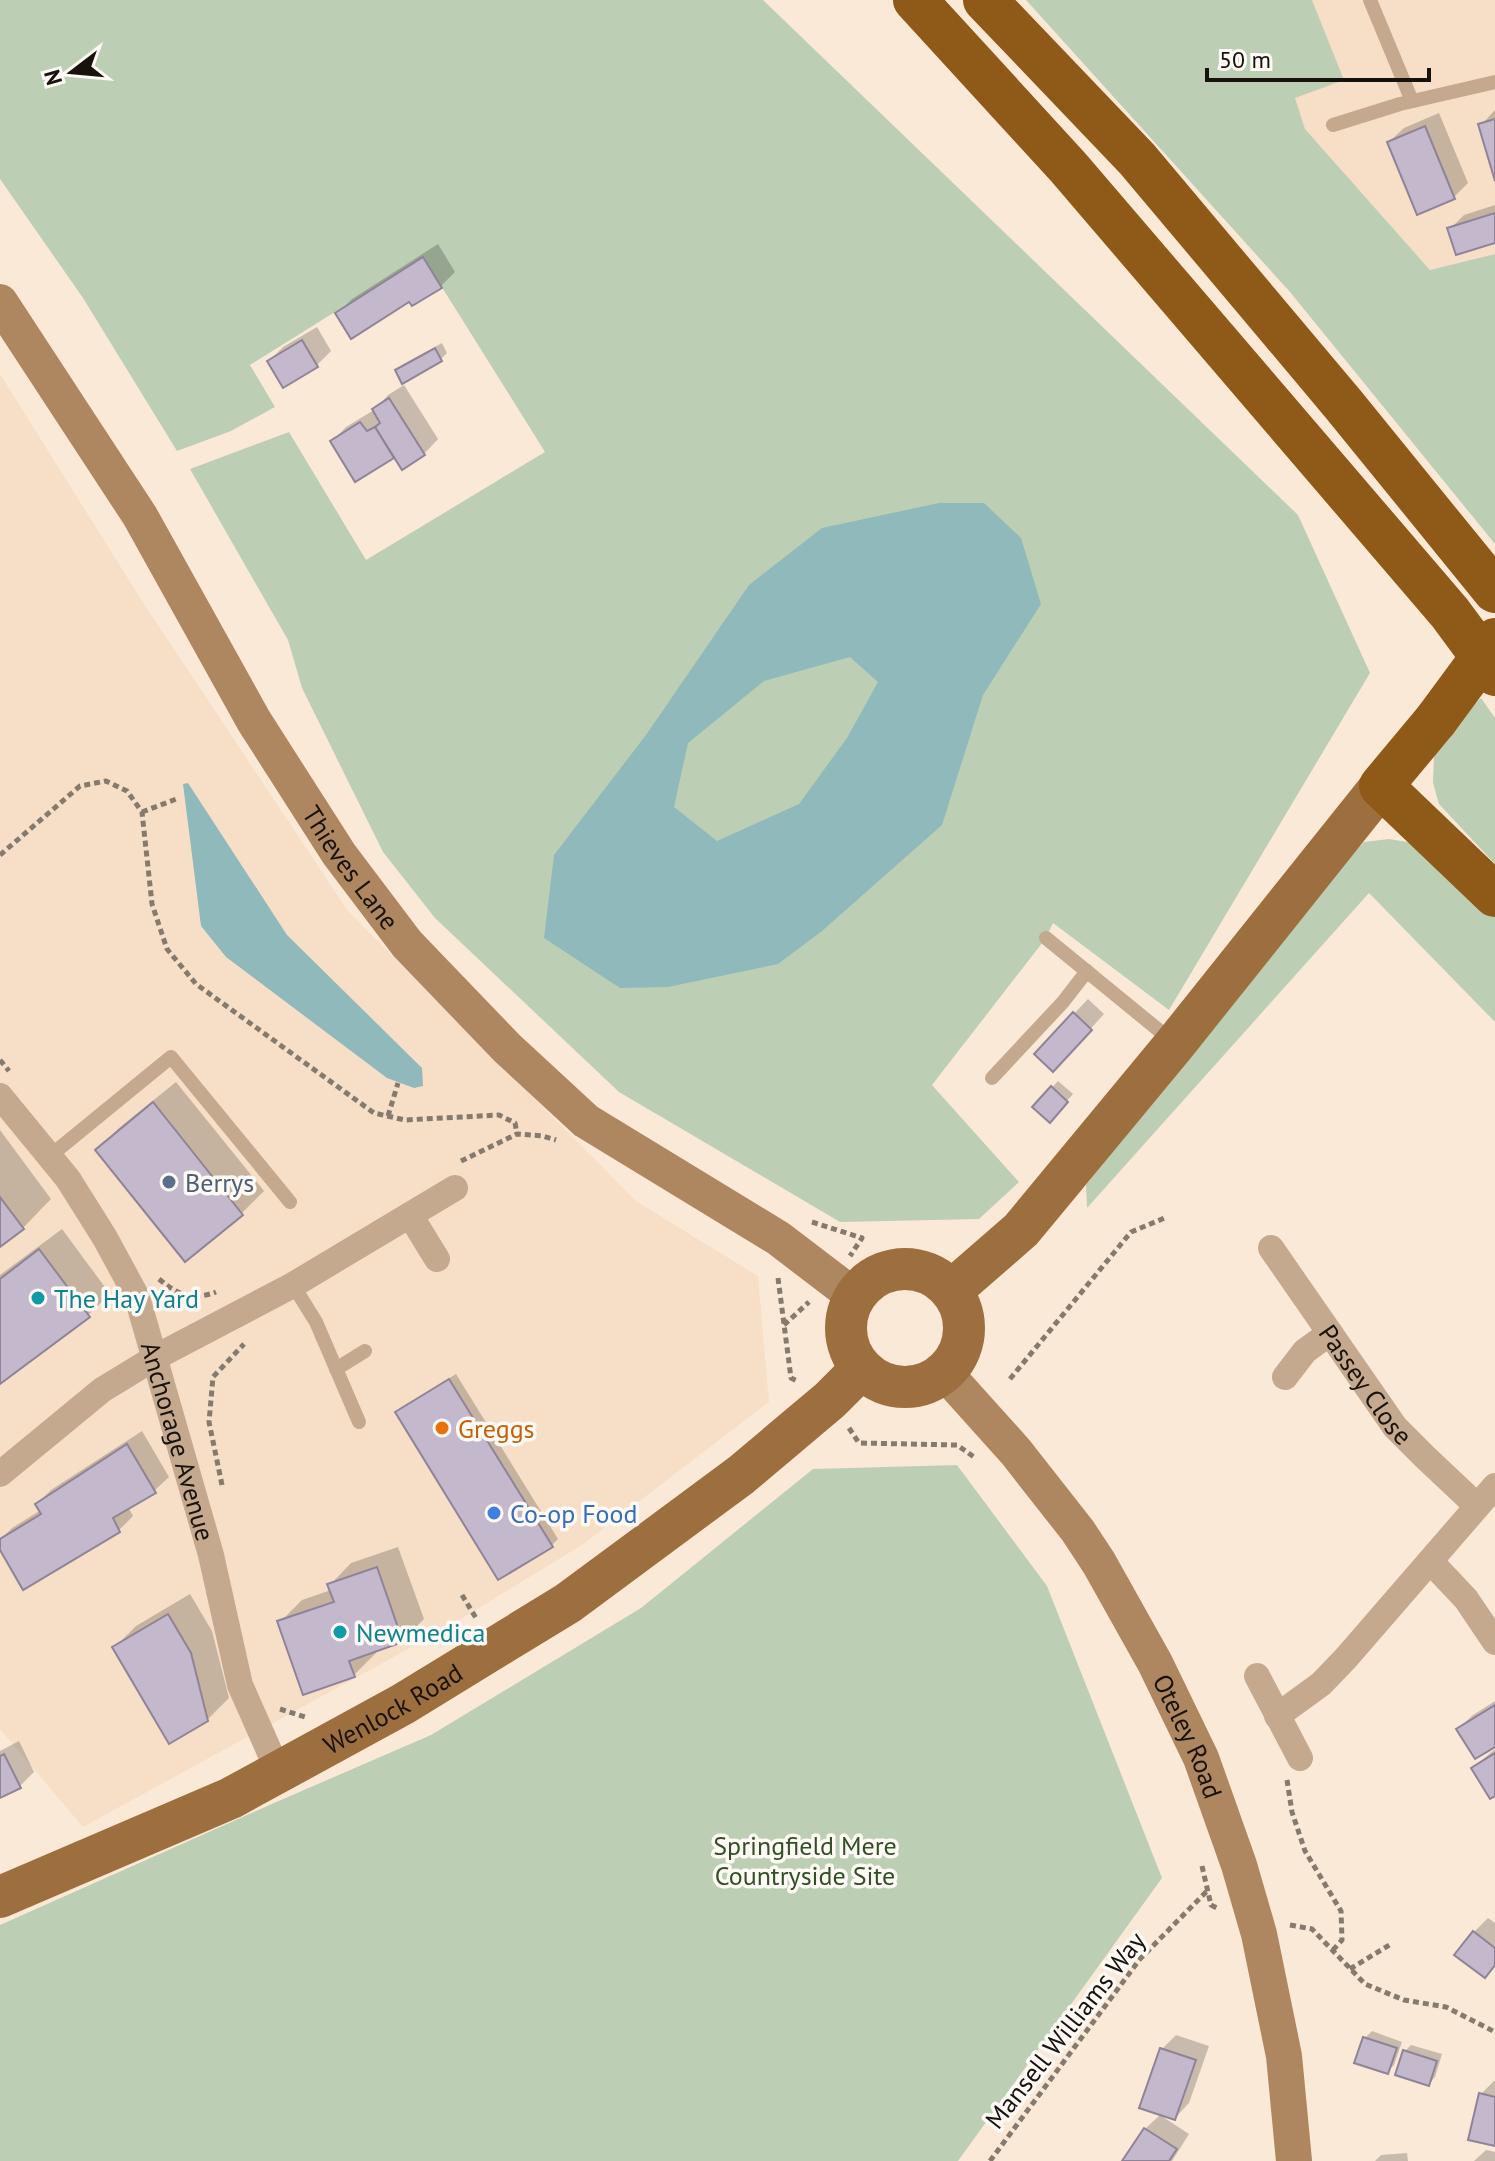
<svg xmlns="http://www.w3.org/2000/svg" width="1495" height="2161" viewBox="0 0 1495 2161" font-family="'PT Sans',sans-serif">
	<rect width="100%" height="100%" fill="#fbe9d7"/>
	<!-- built -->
	<g fill="#f7dfc7">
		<path d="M1312,0H1495V254L1430,270L1305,129L1294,98L1343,79Z"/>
		<path d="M0,374L144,604L348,911L636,1201L758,1276L769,1402L582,1545L443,1630L83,1827L0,1729Z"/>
	</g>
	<!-- green -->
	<g fill="#bccfb5">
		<path d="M0,0H763L1298,515L1370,673L1169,1010L1053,923L1046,938L932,1085L1019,1182L979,1219L840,1222L619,1092L435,918L383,852L302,688L288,640L190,469L289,432L366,560L545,452L423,257L250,365L275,407L231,431L177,451L83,298L0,179Z"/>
		<path d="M1026,0H1312L1344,80L1295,98L1305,129L1430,270L1495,254V544L1290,292Z"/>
		<path d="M1481,698L1495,718V864L1439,804L1433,783L1434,754L1449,728Z"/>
		<path d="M1389,839L1413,843L1435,861L1495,917V1022L1369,893L1087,1208L1086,1185L1245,982L1337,870L1364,842Z"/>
		<path d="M957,1465L1047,1586L1162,1878L958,2161H0V1925L274,1803L431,1735L641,1608L813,1469Z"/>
	</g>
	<!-- water -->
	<g fill="#8fb9ba" fill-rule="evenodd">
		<path d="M939,503H984L1021,538L1041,604L983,695L942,825L822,931L778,964L668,987L620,988L544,938L554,855L646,735L749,585L822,528ZM850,657L878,682L847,738L799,804L717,841L674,807L688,743L764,681Z"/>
		<path d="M188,783L287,935L422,1068L423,1086L414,1088L387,1078L226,957L201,926L183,784Z"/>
	</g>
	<!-- shadow -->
	<g fill="#0003">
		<path d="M1495,110V175L1481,125Z"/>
		<path d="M1439,113L1468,183L1454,197L1389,142L1404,128Z"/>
		<path d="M1495,205V241L1450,229L1464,215Z"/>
		<path d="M438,244L455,272L441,286L338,313L352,299Z"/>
		<path d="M317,327L331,351L317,365L269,361L283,347Z"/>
		<path d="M442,343L447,353L441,359L397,371L404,364Z"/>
		<path d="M404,385L438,439L424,454L395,455L356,479L332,441L346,427L374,410L388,395Z"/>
		<path d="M1088,999L1104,1014L1067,1055L1036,1054Z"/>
		<path d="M1058,1081L1073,1094L1050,1120L1035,1106Z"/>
		<path d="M176,1082L264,1191L242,1213L185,1259L97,1150L119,1128Z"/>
		<path d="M0,1130L51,1199L23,1228L0,1245Z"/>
		<path d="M62,1229L110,1294L88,1315L0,1382V1275Z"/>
		<path d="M456,1374L558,1539L552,1545L397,1413L404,1406Z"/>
		<path d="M142,1431L169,1477L154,1491L128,1507L133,1516L119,1530L0,1546V1540L12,1528L41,1510L37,1504L51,1490Z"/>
		<path d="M398,1547L424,1619L402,1641L374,1650L376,1653L354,1675L280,1622L302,1600L331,1590L330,1585L351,1563Z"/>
		<path d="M190,1594L212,1631L229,1698L207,1720L114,1648L136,1626Z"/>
		<path d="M1495,1701V1744L1458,1729L1473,1715Z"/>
		<path d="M19,1741L34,1772L20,1786L0,1796V1751Z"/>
		<path d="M1495,1749V1793L1473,1768Z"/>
		<path d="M1488,1918L1495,1923V1965L1485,1976L1474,1932Z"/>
		<path d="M1372,2031L1402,2042L1394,2065L1387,2072L1365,2038Z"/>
		<path d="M1176,2035L1209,2046L1189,2103L1175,2118L1162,2049Z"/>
		<path d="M1411,2045L1442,2054L1435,2077L1429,2084L1405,2051Z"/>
		<path d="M1495,2080V2144L1481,2094Z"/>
		<path d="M1160,2115L1189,2134L1172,2161H1125L1145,2129Z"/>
		<path d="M1486,2150L1495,2152V2161H1474Z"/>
		<path d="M1407,2153L1408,2161H1375L1381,2155Z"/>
	</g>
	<!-- building -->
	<g fill="#c3b8cc" stroke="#8f8497" stroke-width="2">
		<path d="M1495,119V181L1478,124Z"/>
		<path d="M1425,126L1455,199L1417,215L1387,142Z"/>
		<path d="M1495,213V243L1456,255L1447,228Z"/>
		<path d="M423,257L442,288L412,306L409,302L351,339L335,313Z"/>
		<path d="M302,340L318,367L283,388L267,361Z"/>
		<path d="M435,348L442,361L402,384L395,370Z"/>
		<path d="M389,398L425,455L402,470L375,427L380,423L372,409Z"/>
		<path d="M360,422L367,431L375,427L394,458L355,482L330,441Z"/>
		<path d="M1073,1012L1092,1030L1053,1072L1034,1054Z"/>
		<path d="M1051,1086L1068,1102L1050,1123L1032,1107Z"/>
		<path d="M153,1102L243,1215L185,1262L95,1150Z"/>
		<path d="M0,1197L24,1229L0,1247Z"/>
		<path d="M39,1249L90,1317L0,1384V1279Z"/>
		<path d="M449,1379L553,1547L498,1580L395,1412Z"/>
		<path d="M127,1444L156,1493L113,1518L120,1532L23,1590L0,1550V1539L41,1514L35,1504Z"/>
		<path d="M377,1567L403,1642L349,1661L355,1677L303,1695L277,1621L334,1602L327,1584Z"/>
		<path d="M168,1614L191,1653L208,1721L169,1744L112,1647Z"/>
		<path d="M1495,1705V1747L1475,1759L1456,1729Z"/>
		<path d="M1495,1753V1796L1490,1799L1471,1768Z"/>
		<path d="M4,1754L21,1788L0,1798V1756Z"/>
		<path d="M1473,1931L1495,1948V1965L1485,1978L1454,1955Z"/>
		<path d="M1363,2037L1397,2048L1388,2074L1354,2063Z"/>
		<path d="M1160,2048L1196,2060L1175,2120L1139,2108Z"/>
		<path d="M1403,2050L1437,2061L1429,2086L1395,2075Z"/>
		<path d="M1479,2093L1495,2097V2146L1468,2140Z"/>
		<path d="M1144,2128L1177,2149L1169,2161H1122Z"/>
	</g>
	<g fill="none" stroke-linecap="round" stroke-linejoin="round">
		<!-- path -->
		<g stroke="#857a6e" stroke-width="5" stroke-dasharray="6 4" stroke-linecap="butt">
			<path d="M142,812L179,798"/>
			<path d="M0,855L80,786L106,781L127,791L142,812L152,904L167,949L196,984L374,1113L405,1120L499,1115L515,1123L517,1134"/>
			<path d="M0,1060L9,1071"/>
			<path d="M388,1116L398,1083"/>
			<path d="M461,1161L517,1134L543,1136L556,1140"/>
			<path d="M812,1222L862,1238L850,1256"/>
			<path d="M778,1278L791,1378L799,1382"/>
			<path d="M159,1279C178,1295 192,1301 216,1292"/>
			<path d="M784,1325L809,1302"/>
			<path d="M1010,1379L1131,1232L1167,1217"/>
			<path d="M849,1428L859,1443L957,1445L974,1457"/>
			<path d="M222,1485L209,1422L213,1377L244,1344"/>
			<path d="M462,1595L476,1618"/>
			<path d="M280,1709L305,1717"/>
			<path d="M1287,1780L1292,1812L1305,1851L1341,1911L1342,1940L1332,1951"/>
			<path d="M1202,1866L1211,1905L1217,1908"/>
			<path d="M1290,1925L1312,1929L1365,1984L1404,2000L1446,2007L1495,2032"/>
			<path d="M1350,1969L1391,1944"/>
			<path d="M990,2161L1140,1959L1207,1891"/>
		</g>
		<!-- lane -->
		<g stroke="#c4a98f" stroke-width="14">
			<path d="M1370,0L1412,101"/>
			<path d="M1333,125L1400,104L1495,82"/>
			<path d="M1046,938L1172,1041"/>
			<path d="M992,1078L1063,1002L1087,971"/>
			<path d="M50,1156L171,1057L290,1202"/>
			<path d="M293,1285L316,1322L359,1422"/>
			<path d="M336,1369L365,1351"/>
		</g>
		<!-- street -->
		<g stroke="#c4a98f" stroke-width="26">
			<path id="s1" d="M0,1096L68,1179L105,1238L137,1297L211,1555L240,1685L279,1773"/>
			<path d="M410,1215L437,1259"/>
			<path id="s2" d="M1271,1248L1395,1427L1425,1457L1477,1506"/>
			<path d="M1285,1377L1305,1351L1330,1333"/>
			<path d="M0,1474L102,1390L156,1357L293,1285L455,1188"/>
			<path d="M1431,1562L1466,1599L1495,1642"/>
			<path d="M1257,1676L1300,1758"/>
			<path d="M1277,1716L1321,1684L1346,1658L1495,1486"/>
		</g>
		<!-- secondary -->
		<g stroke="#ae8761" stroke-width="36">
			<path id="s3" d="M0,302L140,516L254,721L339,854L407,944L507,1048L586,1121L778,1238L854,1296"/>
			<path id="s4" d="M945,1373L1016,1452L1078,1531L1099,1563L1155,1663L1201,1758L1239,1865L1259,1934L1284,2056L1294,2161"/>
		</g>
		<!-- primary -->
		<g stroke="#9e6f3e" stroke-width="42">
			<circle cx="905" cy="1328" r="59"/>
			<path d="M951,1291L1021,1230L1175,1044L1381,786"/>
			<path id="s5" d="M0,1897L231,1798L403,1704L568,1603L741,1475L830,1400L861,1369"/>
		</g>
		<!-- highway -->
		<g stroke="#8f5918" stroke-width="44">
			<path d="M915,0L1068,167L1450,613L1495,674"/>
			<path d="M985,0L1137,159L1343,404L1495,591"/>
			<path d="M1436,720L1381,786L1495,895"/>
		</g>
		<!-- highway-bridge -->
		<path stroke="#8f5918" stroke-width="44" d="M1436,720L1495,640"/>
	</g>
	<!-- markers -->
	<circle fill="#5c6f8a" stroke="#fdf9f5" stroke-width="3" cx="169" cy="1182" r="8"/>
	<g fill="#0f9aa8" stroke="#fdf9f5" stroke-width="3">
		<circle cx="38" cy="1298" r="8"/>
		<circle cx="340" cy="1632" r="8"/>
	</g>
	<circle fill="#e8710a" stroke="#fdf9f5" stroke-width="3" cx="442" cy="1428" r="8"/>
	<circle fill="#3f7fe0" stroke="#fdf9f5" stroke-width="3" cx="494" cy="1513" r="8"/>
	<g text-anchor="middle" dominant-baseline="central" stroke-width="7" stroke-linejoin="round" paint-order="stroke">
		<!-- street labels -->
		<g font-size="26" fill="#18120c" stroke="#fdf9f5">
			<text stroke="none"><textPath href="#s3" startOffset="666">Thieves Lane</textPath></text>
			<text stroke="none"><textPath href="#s2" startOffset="166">Passey Close</textPath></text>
			<text stroke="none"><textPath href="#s1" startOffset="394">Anchorage Avenue</textPath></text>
			<text stroke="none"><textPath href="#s5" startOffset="436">Wenlock Road</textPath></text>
			<text stroke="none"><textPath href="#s4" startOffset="440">Oteley Road</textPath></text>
			<text transform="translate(1065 2030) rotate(-52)">Mansell Williams Way</text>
		</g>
		<!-- service labels -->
		<g font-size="26" fill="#4e5e75" stroke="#fdf9f5" text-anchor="start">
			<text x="185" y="1182">Berrys</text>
		</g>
		<!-- culture labels -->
		<g font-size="26" fill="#0d838f" stroke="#fdf9f5" text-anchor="start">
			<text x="54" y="1298">The Hay Yard</text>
			<text x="356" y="1632">Newmedica</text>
		</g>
		<!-- food labels -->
		<g font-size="26" fill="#c56008" stroke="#fdf9f5" text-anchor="start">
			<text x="458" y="1428">Greggs</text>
		</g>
		<!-- shop labels -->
		<g font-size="26" fill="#366cbe" stroke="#fdf9f5" text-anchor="start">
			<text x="510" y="1513">Co-op Food</text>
		</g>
		<!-- park labels -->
		<g font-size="26" fill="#324f25" stroke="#fdf9f5">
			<text x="805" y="1845">Springfield Mere<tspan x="805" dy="30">Countryside Site</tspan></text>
		</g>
	</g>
	<!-- north arrow -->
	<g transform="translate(72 72) rotate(254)" stroke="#fdf9f5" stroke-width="6" paint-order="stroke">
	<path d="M0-6L14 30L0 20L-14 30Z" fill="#18120c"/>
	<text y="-12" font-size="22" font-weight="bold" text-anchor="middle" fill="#18120c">N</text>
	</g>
	<!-- scale -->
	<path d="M1207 68v12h222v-12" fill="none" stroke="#18120c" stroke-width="4"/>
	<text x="1219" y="68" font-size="24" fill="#18120c" stroke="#fdf9f5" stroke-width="6" paint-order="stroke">50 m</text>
</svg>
